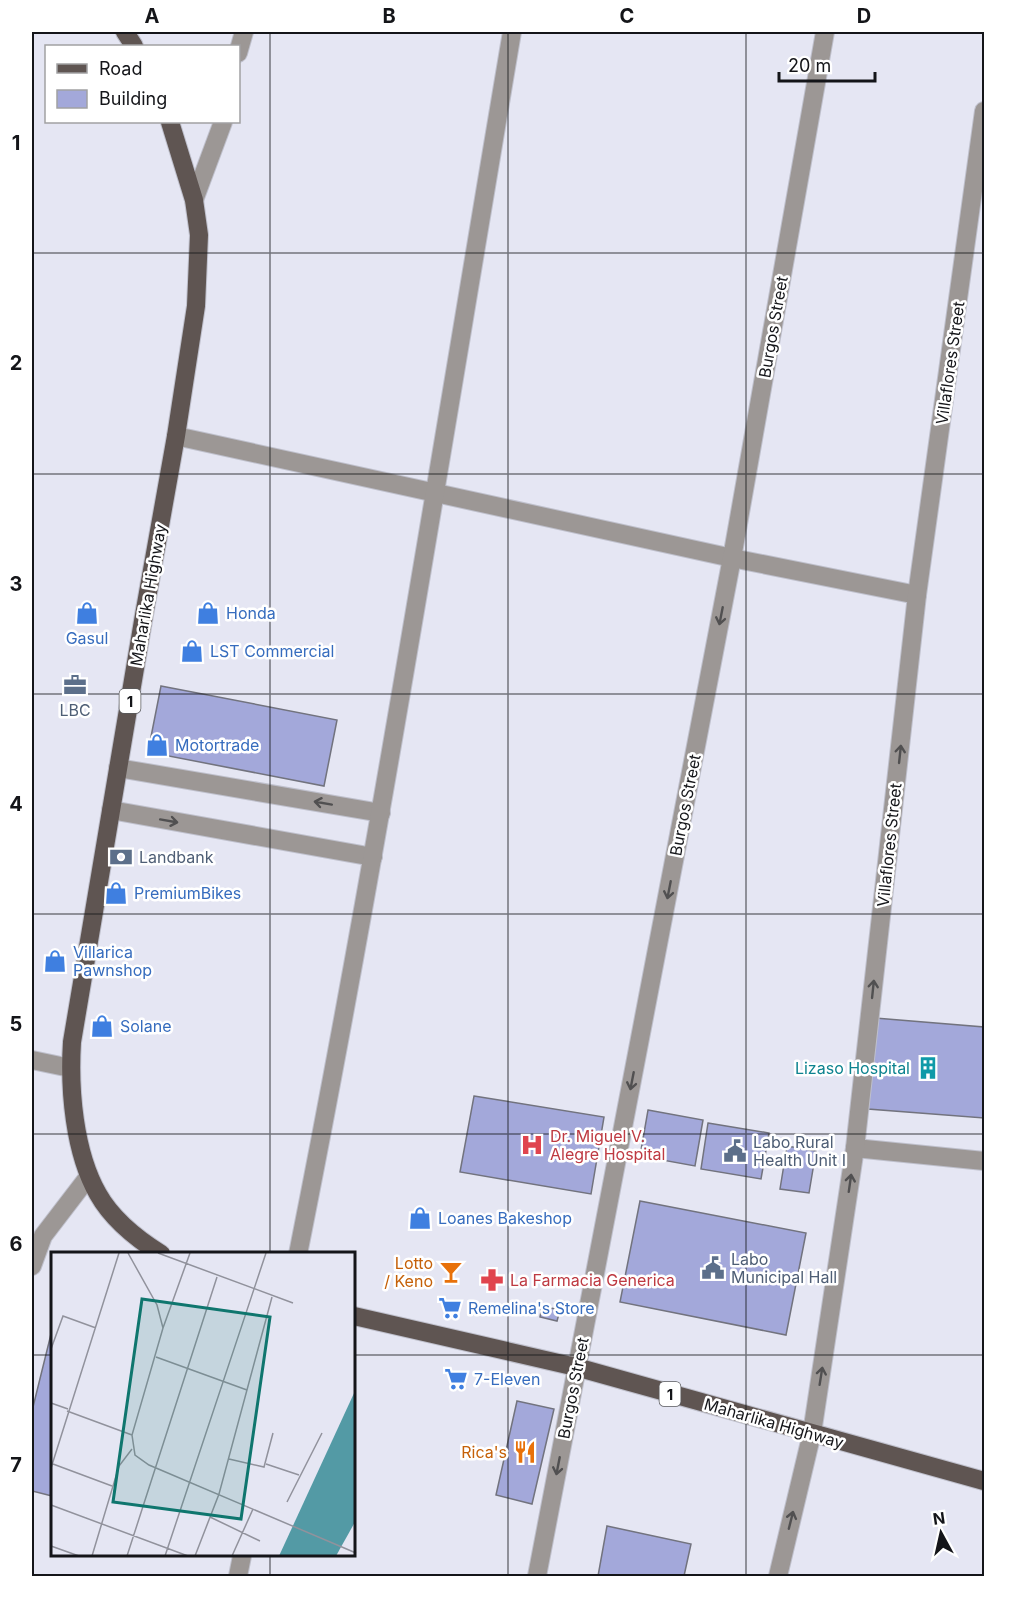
<svg xmlns="http://www.w3.org/2000/svg" width="1016" height="1608" viewBox="0 0 1016 1608" font-family="Inter,sans-serif">
	<rect width="100%" height="100%" fill="#e5e6f3"/>
	<!-- building -->
	<g fill="#a3a8da" stroke="#72737e" stroke-width="1.5">
		<path d="M161,686L337,720L324,786L148,752Z"/>
		<path d="M875,1018L984,1027V1118L868,1109Z"/>
		<path d="M474,1096L604,1117L591,1194L460,1172Z"/>
		<path d="M648,1110L703,1120L695,1166L640,1156Z"/>
		<path d="M708,1123L769,1133L761,1179L701,1169Z"/>
		<path d="M787,1146L816,1151L809,1193L780,1189Z"/>
		<path d="M640,1201L806,1233L786,1335L620,1302Z"/>
		<path d="M542,1306L560,1310L557,1321L540,1317Z"/>
		<path d="M52,1330V1496L32,1491V1411Z"/>
		<path d="M517,1401L554,1409L532,1504L496,1495Z"/>
		<path d="M607,1526L691,1544L684,1576H598Z"/>
	</g>
	<g fill="none" stroke-linecap="round" stroke-linejoin="round">
		<!-- minor casing -->
		<g stroke="#bfc0cc" stroke-width="20">
			<g id="minor">
				<path d="M238,53L244,32"/>
				<path d="M194,200L223,122"/>
				<path d="M176,436L732,558L917,595"/>
				<path d="M118,768L381,813"/>
				<path d="M111,810L373,857"/>
				<path d="M32,1060L70,1068"/>
				<path d="M855,1148L984,1161"/>
				<path d="M298,1254C379,848 443,439 512,32"/>
				<path d="M32,1266L43,1236L89,1176"/>
				<path d="M238,1576L242,1556"/>
				<path d="M537,1576L732,558L825,32"/>
				<path d="M778,1576L812,1433L855,1148L917,595L984,111"/>
			</g>
		</g>
		<!-- major casing -->
		<g stroke="#bfc0cc" stroke-width="20">
			<g id="major">
				<path d="M125,32L134,46"/>
				<path d="M161,1254C137,1239 112,1219 98,1194C74,1152 69,1089 72,1042L144,615L176,436L196,306L199,235L194,200L170,122"/>
				<path d="M354,1316L576,1367L984,1481"/>
			</g>
		</g>
		<!-- minor -->
		<use href="#minor" stroke="#9c9795" stroke-width="18"/>
		<!-- major -->
		<use href="#major" stroke="#5f5552" stroke-width="18"/>
	</g>
	<!-- one-way arrows -->
	<defs><path id="oneway-shaft" d="M-6 0H5M1.5-3L5.5 0L1.5 3" fill="none" stroke-width="1.6" stroke-linecap="round" stroke-linejoin="round" transform="scale(1.5)"/></defs>
	<g stroke="#515051">
		<use href="#oneway-shaft" transform="translate(721 616) rotate(101)"/>
		<use href="#oneway-shaft" transform="translate(900 754) rotate(-84)"/>
		<use href="#oneway-shaft" transform="translate(323 803) rotate(-170)"/>
		<use href="#oneway-shaft" transform="translate(169 821) rotate(10)"/>
		<use href="#oneway-shaft" transform="translate(669 890) rotate(101)"/>
		<use href="#oneway-shaft" transform="translate(873 989) rotate(-84)"/>
		<use href="#oneway-shaft" transform="translate(632 1081) rotate(101)"/>
		<use href="#oneway-shaft" transform="translate(850 1183) rotate(-82)"/>
		<use href="#oneway-shaft" transform="translate(821 1376) rotate(-81)"/>
		<use href="#oneway-shaft" transform="translate(558 1466) rotate(101)"/>
		<use href="#oneway-shaft" transform="translate(791 1520) rotate(-76)"/>
	</g>
	<!-- grid -->
	<path fill="none" stroke="#141519" stroke-width="1.5" stroke-opacity="0.55" d="M270,32V1254M508,32V1576M746,32V1576M32,253H984M32,474H984M32,694H984M32,914H984M32,1134H984M32,1355H52M354,1355H984M270,1556V1576"/>
	<!-- icons -->
	<defs>
		<g id="shop-bare" transform="scale(1.8)"><path d="M-5-2.5h2.3a2.7 3.5 0 0 1 5.4 0H5L5.5 6h-11ZM-1.5-2.5h3a1.5 2.3 0 0 0-3 0Z" fill="#3f7fe0" stroke="#fff" stroke-width="2.5" paint-order="stroke"/></g>
		<g id="office-bare" transform="scale(1.8)"><path d="M-6-3h4V-5.5h4V-3h4V5H-6ZM-1-4.5V-3h2v-1.5ZM-6 0V1H6V0Z" fill="#5c6f8a" stroke="#fff" stroke-width="2.5" paint-order="stroke"/></g>
		<g id="bank-bare" transform="scale(1.8)"><path d="M-6-4H6V4H-6ZM0-2.3a2.3 2.3 0 1 0 0 4.6a2.3 2.3 0 1 0 0-4.6Z" fill="#5c6f8a" stroke="#fff" stroke-width="2.5" paint-order="stroke"/></g>
		<g id="building-bare" transform="scale(1.8)"><path d="M-4-6H4V6H1V3H-1V6H-4ZM-2.5-4.3h1.7v1.8h-1.7ZM.8-4.3h1.7v1.8H.8ZM-2.5-1h1.7V.8h-1.7ZM.8-1h1.7V.8H.8Z" fill="#0f9aa8" stroke="#fff" stroke-width="2.5" paint-order="stroke"/></g>
		<g id="hospital-bare" transform="scale(1.8)"><path d="M-5-5h3v3.5h4V-5h3V5h-3V1.5h-4V5h-3Z" fill="#e0444e" stroke="#fff" stroke-width="2.5" paint-order="stroke"/></g>
		<g id="civic-bare" transform="scale(1.8)"><path d="M-.6-6.5H3V-4.5H.6V-3L4-1V1h2V6H-6V1h2V-1L-.6-3ZM-1.2 2.5V6h2.4V2.5Z" fill="#5c6f8a" stroke="#fff" stroke-width="2.5" paint-order="stroke"/></g>
		<g id="bar-bare" transform="scale(1.8)"><path d="M-6-5H6L.8 .8V4.5H3.5V6h-7V4.5H-.8V.8Z" fill="#e8710a" stroke="#fff" stroke-width="2.5" paint-order="stroke"/></g>
		<g id="pharmacy-bare" transform="scale(1.8)"><path d="M-2-6h4v4h4v4h-4v4h-4v-4h-4v-4h4Z" fill="#e0444e" stroke="#fff" stroke-width="2.5" paint-order="stroke"/></g>
		<g id="supermarket-bare" transform="scale(1.8)"><path d="M-6-5.5h2.5l.6 2H6L4.5 2H-2.5L-4.4-4H-6ZM-1.5 3.2a1.3 1.3 0 1 0 .1 0ZM3 3.2a1.3 1.3 0 1 0 .1 0Z" fill="#3f7fe0" stroke="#fff" stroke-width="2.5" paint-order="stroke"/></g>
		<g id="restaurant-bare" transform="scale(1.8)"><path d="M-5-6h1v4h1v-4h1v4h1v-4h1v5L-1.5 .5V6h-2V.5L-5-1ZM5-6V6H3V1.5H1.5Q1.5-4 5-6Z" fill="#e8710a" stroke="#fff" stroke-width="2.5" paint-order="stroke"/></g>
	</defs>
	<g fill-rule="evenodd">
		<use href="#shop-bare" x="87" y="613"/>
		<use href="#shop-bare" x="208" y="613"/>
		<use href="#shop-bare" x="192" y="651"/>
		<use href="#office-bare" x="75" y="685"/>
		<use href="#shop-bare" x="157" y="745"/>
		<use href="#bank-bare" x="121" y="857"/>
		<use href="#shop-bare" x="116" y="893"/>
		<use href="#shop-bare" x="55" y="961"/>
		<use href="#shop-bare" x="102" y="1026"/>
		<use href="#building-bare" x="928" y="1068"/>
		<use href="#hospital-bare" x="532" y="1145"/>
		<use href="#civic-bare" x="735" y="1151"/>
		<use href="#shop-bare" x="420" y="1218"/>
		<use href="#civic-bare" x="713" y="1268"/>
		<use href="#bar-bare" x="451" y="1272"/>
		<use href="#pharmacy-bare" x="492" y="1280"/>
		<use href="#supermarket-bare" x="450" y="1308"/>
		<use href="#supermarket-bare" x="456" y="1379"/>
		<use href="#restaurant-bare" x="525" y="1452"/>
	</g>
	<g text-anchor="middle" dominant-baseline="central" stroke-width="5" stroke-linejoin="round" paint-order="stroke">
		<!-- shield labels -->
		<g fill="#fff" stroke="#5a5b5e" stroke-width="1.5">
			<rect x="119.5" y="689" width="21" height="24" rx="4.5"/>
			<rect x="659.5" y="1382" width="21" height="24" rx="4.5"/>
		</g>
		<g font-size="15" font-weight="bold" fill="#141519">
			<text x="130" y="701">1</text>
			<text x="670" y="1394">1</text>
		</g>
		<!-- street labels -->
		<g font-size="16" fill="#141519" stroke="#fff">
			<text transform="translate(773 327) rotate(-80)">Burgos Street</text>
			<text transform="translate(950 363) rotate(-82)">Villaflores Street</text>
			<text transform="translate(148 595) rotate(-80)">Maharlika Highway</text>
			<text transform="translate(685 805) rotate(-79)">Burgos Street</text>
			<text transform="translate(889 845) rotate(-84)">Villaflores Street</text>
			<text transform="translate(573 1388) rotate(-79)">Burgos Street</text>
			<text transform="translate(774 1423) rotate(16)">Maharlika Highway</text>
		</g>
		<!-- shop labels -->
		<g font-size="16" fill="#366cbe" stroke="#fff" text-anchor="start">
			<text x="226" y="613">Honda</text>
			<text x="87" y="638" text-anchor="middle">Gasul</text>
			<text x="210" y="651">LST Commercial</text>
			<text x="175" y="745">Motortrade</text>
			<text x="134" y="893">PremiumBikes</text>
			<text x="73" y="952">Villarica<tspan x="73" dy="18">Pawnshop</tspan></text>
			<text x="120" y="1026">Solane</text>
			<text x="438" y="1218">Loanes Bakeshop</text>
			<text x="468" y="1308">Remelina's Store</text>
			<text x="474" y="1379">7-Eleven</text>
		</g>
		<!-- service labels -->
		<g font-size="16" fill="#4e5e75" stroke="#fff" text-anchor="start">
			<text x="75" y="710" text-anchor="middle">LBC</text>
			<text x="139" y="857">Landbank</text>
			<text x="753" y="1142">Labo Rural<tspan x="753" dy="18">Health Unit Ⅰ</tspan></text>
			<text x="731" y="1259">Labo<tspan x="731" dy="18">Municipal Hall</tspan></text>
		</g>
		<!-- culture labels -->
		<g font-size="16" fill="#0d838f" stroke="#fff" text-anchor="end">
			<text x="910" y="1068">Lizaso Hospital</text>
		</g>
		<!-- health labels -->
		<g font-size="16" fill="#be3a42" stroke="#fff" text-anchor="start">
			<text x="550" y="1136">Dr. Miguel V.<tspan x="550" dy="18">Alegre Hospital</tspan></text>
			<text x="510" y="1280">La Farmacia Generica</text>
		</g>
		<!-- food labels -->
		<g font-size="16" fill="#c56008" stroke="#fff" text-anchor="end">
			<text x="433" y="1263">Lotto<tspan x="433" dy="18">/ Keno</tspan></text>
			<text x="507" y="1452">Rica's</text>
		</g>
	</g>
	<!-- overview -->
	<g transform="translate(51 1252)">
		<rect width="304" height="304" fill="#e5e6f3"/>
		<path d="M304,139V270L285,304H228Z" fill="#539aa5"/>
		<path fill="none" stroke="#91929c" stroke-width="1.5" d="M77,1L106,53L112,76L81,183L84,203L98,213L305,301M107,1L242,51M112,76L139,1M0,97L12,64L45,76M105,105L196,138M0,151L17,157M16,159L81,183M178,207L213,215L222,181M2,212L61,234M215,212L248,223M0,216L68,1M236,250L271,181M0,253L137,304M159,265L209,289M0,294L28,304M41,304L68,214L81,197M76,304L166,25M114,304L215,1M144,304L168,242L221,45M181,304L202,257"/>
		<path fill="#0f766e" fill-opacity="0.15" stroke="#0f766e" stroke-width="3" d="M91,47L219,65L190,267L62,250Z"/>
		<rect width="304" height="304" fill="none" stroke="#141519" stroke-width="3"/>
	</g>
	<!-- border -->
	<rect width="1016" height="1608" fill="none" stroke="#ffffff" stroke-width="66"/>
	<!-- legend -->
	<rect x="45" y="45" width="195" height="78" fill="#ffffff" stroke="#a1a1a3" stroke-width="1.5"/>
	<rect x="57" y="64" width="30" height="9" fill="#5f5552" stroke="#a1a1a3" stroke-width="1.5"/>
	<text x="99" y="75" font-size="18" fill="#141519">Road</text>
	<rect x="57" y="90" width="30" height="18" fill="#a3a8da" stroke="#a1a1a3" stroke-width="1.5"/>
	<text x="99" y="105" font-size="18" fill="#141519">Building</text>
	<!-- north arrow -->
	<g transform="translate(941 1533) rotate(352)" stroke="#ffffff" stroke-width="4.5" paint-order="stroke">
	<path d="M0-4.5L10 22L0 15L-10 22Z" fill="#141519"/>
	<text y="-9" font-size="16" font-weight="bold" text-anchor="middle" fill="#141519">N</text>
	</g>
	<!-- scale -->
	<path d="M779 72v9h96v-9" fill="none" stroke="#141519" stroke-width="3"/>
	<text x="788" y="72" font-size="18" fill="#141519" stroke="#ffffff" stroke-width="4.5" paint-order="stroke">20 m</text>
	<rect x="33" y="33" width="950" height="1542" fill="none" stroke="#141519" stroke-width="2"/>
	<g font-size="20" text-anchor="middle" font-weight="bold" fill="#141519">
		<text x="152" y="23">A</text>
		<text x="389" y="23">B</text>
		<text x="627" y="23">C</text>
		<text x="864" y="23">D</text>
		<text x="16" y="150">1</text>
		<text x="16" y="370">2</text>
		<text x="16" y="591">3</text>
		<text x="16" y="811">4</text>
		<text x="16" y="1031">5</text>
		<text x="16" y="1251">6</text>
		<text x="16" y="1472">7</text>
	</g>
</svg>
